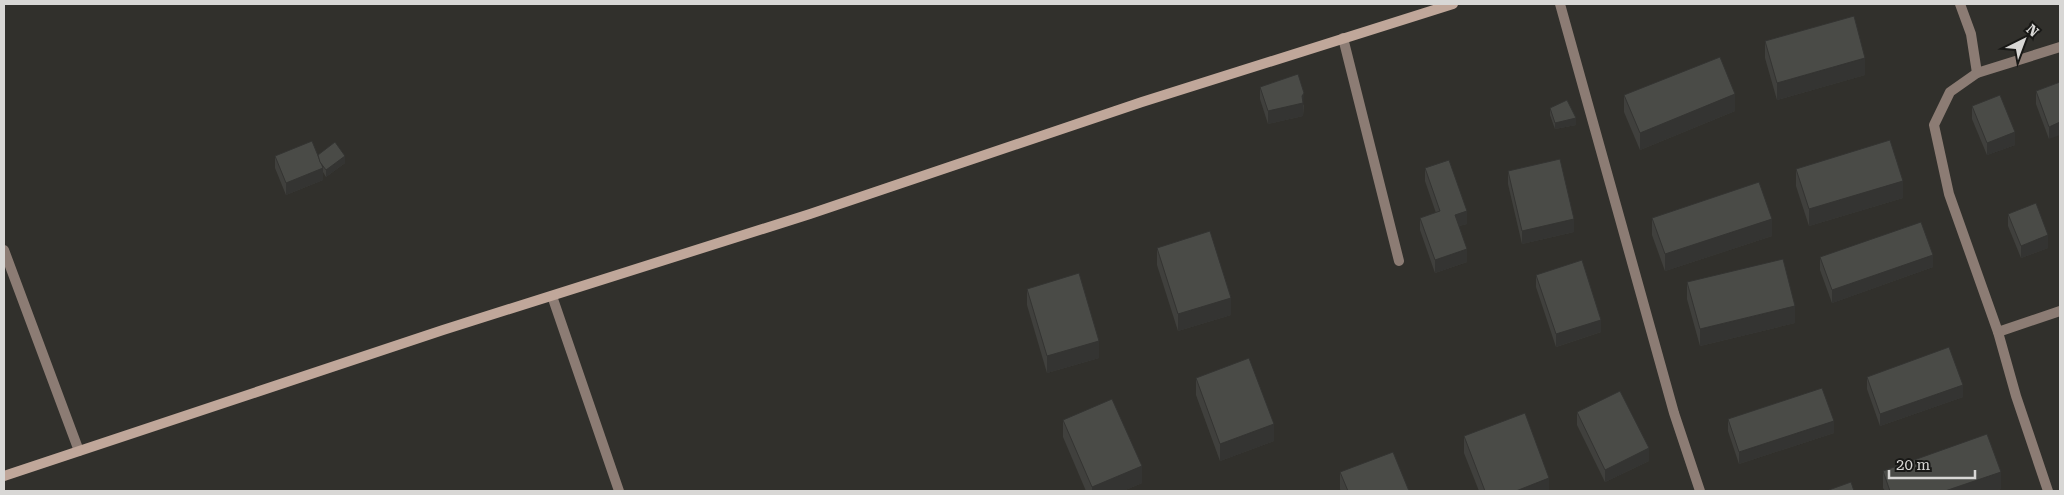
<svg xmlns="http://www.w3.org/2000/svg" width="2064" height="495" viewBox="0 0 2064 495" font-family="'Roboto Serif',serif">
	<rect width="100%" height="100%" fill="#31302c"/>
	<g fill="none" stroke-linecap="round" stroke-linejoin="round">
		<!-- street -->
		<g stroke="#8c7c74" stroke-width="10">
			<path d="M1560,4L1674,413L1700,491"/>
			<path d="M1960,4L1971,34L1977,73"/>
			<path d="M1343,38L1399,261"/>
			<path d="M4,250L79,451"/>
			<path d="M552,296L619,491"/>
			<path d="M1998,332L2060,311"/>
			<path d="M2048,491L2016,396L1998,332L1949,194L1934,125L1950,92L1977,73L2060,47"/>
		</g>
		<!-- secondary -->
		<path stroke="#c0a79a" stroke-width="10" d="M4,476L443,330L810,214L1142,102L1453,4"/>
	</g>
	<!-- wall -->
	<g fill="#40403d">
		<path d="M1765,41L1865,75L1777,100L1765,58Z"/>
		<path d="M2060,82L2049,139L2036,104V91Z"/>
		<path d="M1260,87L1304,105L1303,116L1268,124L1260,99Z"/>
		<path d="M1624,95L1735,111L1640,150L1624,112Z"/>
		<path d="M1972,106L2015,145L1987,155L1972,119Z"/>
		<path d="M1550,108L1576,125L1555,129L1550,115Z"/>
		<path d="M318,155L345,163L326,177L323,172V180L286,195L275,168V156Z"/>
		<path d="M1425,168L1467,224L1459,226L1467,262L1435,273L1420,230V218L1436,213L1425,181Z"/>
		<path d="M1796,169L1903,198L1809,226L1796,186Z"/>
		<path d="M1508,171L1574,232L1522,244L1508,184Z"/>
		<path d="M2008,214L2048,248L2021,258L2008,226Z"/>
		<path d="M1652,218L1772,236L1665,271L1652,235Z"/>
		<path d="M1157,248L1231,315L1178,331L1157,265Z"/>
		<path d="M1820,257L1933,267L1832,303L1820,270Z"/>
		<path d="M1536,275L1601,332L1556,347L1536,287Z"/>
		<path d="M1687,282L1795,323L1700,346L1687,299Z"/>
		<path d="M1027,289L1099,358L1047,373L1027,305Z"/>
		<path d="M1867,377L1963,397L1880,426L1867,389Z"/>
		<path d="M1196,378L1274,441L1220,461L1196,395Z"/>
		<path d="M1577,412L1649,461L1605,482L1577,425Z"/>
		<path d="M1728,419L1834,433L1739,464L1728,431Z"/>
		<path d="M1063,420L1142,483L1123,491H1086L1063,437Z"/>
		<path d="M1464,436L1549,491H1479L1464,453Z"/>
		<path d="M1883,471L2001,489L1994,491H1885L1883,488Z"/>
		<path d="M1340,472L1409,491H1341L1340,489Z"/>
	</g>
	<!-- shaded-wall -->
	<g fill="#343432">
		<path d="M1865,58V75L1777,100V83Z"/>
		<path d="M1304,93L1303,116L1268,124V111L1302,96Z"/>
		<path d="M1735,94V111L1640,150V133Z"/>
		<path d="M1576,118V125L1555,129V123Z"/>
		<path d="M2060,122V135L2049,139V127Z"/>
		<path d="M2015,132V145L1987,155V143Z"/>
		<path d="M345,156V163L326,177V170Z"/>
		<path d="M323,168V180L286,195V183Z"/>
		<path d="M1903,181V198L1809,226V209Z"/>
		<path d="M1467,211V224L1455,227V215Z"/>
		<path d="M1574,219V232L1522,244V231Z"/>
		<path d="M1772,219V236L1665,271V254Z"/>
		<path d="M2048,235V248L2021,258V246Z"/>
		<path d="M1467,249V262L1435,273V260Z"/>
		<path d="M1933,255V267L1832,303V290Z"/>
		<path d="M1231,298V315L1178,331V314Z"/>
		<path d="M1795,306V323L1700,346V329Z"/>
		<path d="M1601,320V332L1556,347V334Z"/>
		<path d="M1099,341V358L1047,373V356Z"/>
		<path d="M1963,385V397L1880,426V414Z"/>
		<path d="M1834,421V433L1739,464V452Z"/>
		<path d="M1274,424V441L1220,461V444Z"/>
		<path d="M1649,448V461L1605,482V470Z"/>
		<path d="M1142,466V483L1123,491H1092V487Z"/>
		<path d="M2001,472V489L1994,491H1945Z"/>
		<path d="M1549,478V491H1516Z"/>
	</g>
	<!-- building -->
	<g fill="#4a4b47" stroke="#343432">
		<path d="M1854,16L1865,58L1777,83L1765,41Z"/>
		<path d="M1720,57L1735,94L1640,133L1624,95Z"/>
		<path d="M1298,74L1304,93L1302,96L1303,103L1268,111L1260,87Z"/>
		<path d="M2060,82V122L2049,127L2036,91Z"/>
		<path d="M2000,95L2015,132L1987,143L1972,106Z"/>
		<path d="M1567,100L1576,118L1555,123L1550,108Z"/>
		<path d="M1890,140L1903,181L1809,209L1796,169Z"/>
		<path d="M312,141L323,168L286,183L275,156Z"/>
		<path d="M335,142L345,156L326,170L320,162L318,155Z"/>
		<path d="M1560,159L1574,219L1522,231L1508,171Z"/>
		<path d="M1449,160L1467,211L1455,215L1467,249L1435,260L1420,218L1440,211L1425,168Z"/>
		<path d="M1759,182L1772,219L1665,254L1652,218Z"/>
		<path d="M2036,203L2048,235L2021,246L2008,214Z"/>
		<path d="M1921,222L1933,255L1832,290L1820,257Z"/>
		<path d="M1210,231L1231,298L1178,314L1157,248Z"/>
		<path d="M1783,259L1795,306L1700,329L1687,282Z"/>
		<path d="M1582,260L1601,320L1556,334L1536,275Z"/>
		<path d="M1079,273L1099,341L1047,356L1027,289Z"/>
		<path d="M1949,347L1963,385L1880,414L1867,377Z"/>
		<path d="M1249,358L1274,424L1220,444L1196,378Z"/>
		<path d="M1822,388L1834,421L1739,452L1728,419Z"/>
		<path d="M1620,391L1649,448L1605,470L1577,412Z"/>
		<path d="M1112,399L1142,466L1092,487L1063,420Z"/>
		<path d="M1525,413L1549,478L1516,491H1485L1464,436Z"/>
		<path d="M1987,434L2001,472L1945,491H1890L1883,471Z"/>
		<path d="M1393,452L1409,491H1348L1340,472Z"/>
		<path d="M1851,482L1854,491H1826Z"/>
	</g>
	<!-- border -->
	<rect width="2064" height="495" fill="none" stroke="#d8d7d5" stroke-width="10"/>
	<!-- north arrow -->
	<g transform="translate(2024 40) rotate(42)" stroke="#181816" stroke-width="4" paint-order="stroke">
	<path d="M0-4L9 19L0 12L-9 19Z" fill="#d8d7d5"/>
	<text y="-8" font-size="14" font-weight="bold" text-anchor="middle" fill="#d8d7d5">N</text>
	</g>
	<!-- scale -->
	<path d="M1889 470v8h86v-8" fill="none" stroke="#d8d7d5" stroke-width="2.5"/>
	<text x="1896" y="470" font-size="15" fill="#d8d7d5" stroke="#181816" stroke-width="4" paint-order="stroke">20 m</text>
</svg>
